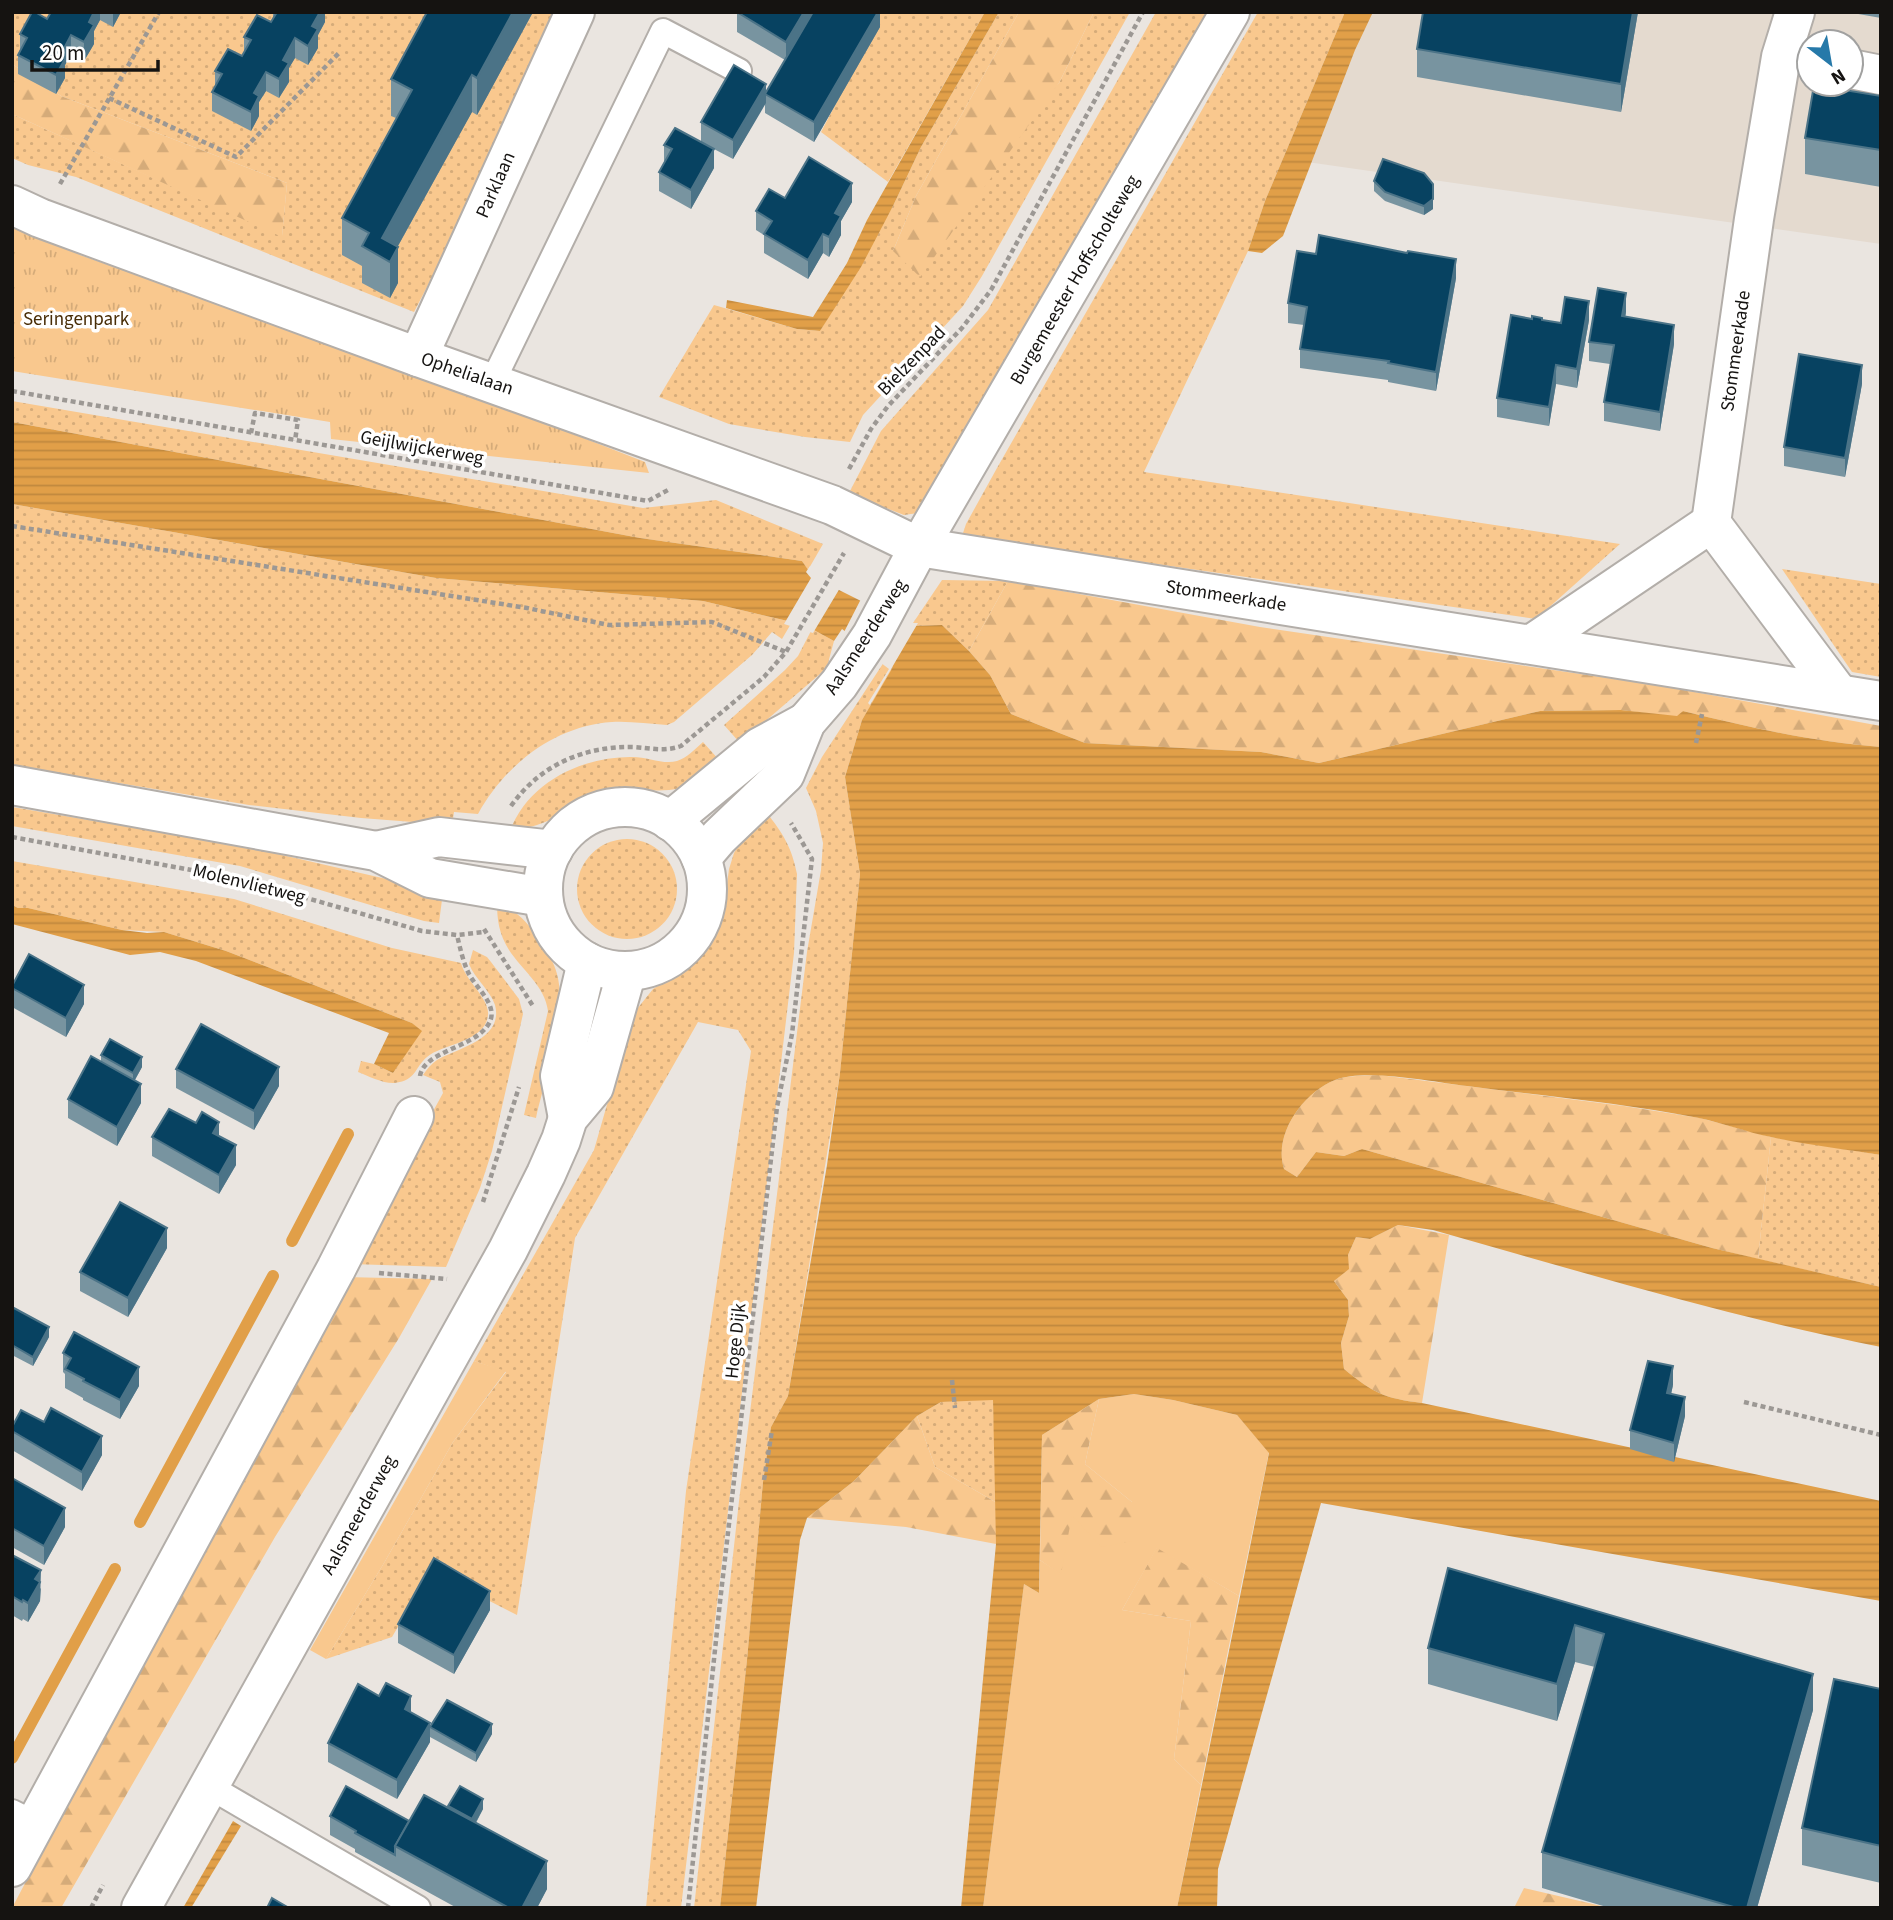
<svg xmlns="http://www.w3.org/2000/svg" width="1893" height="1920" viewBox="0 0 1893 1920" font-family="'Source Sans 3',sans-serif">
	<defs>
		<pattern id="grass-dots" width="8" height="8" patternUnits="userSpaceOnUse" patternTransform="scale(1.75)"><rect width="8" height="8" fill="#f9c88e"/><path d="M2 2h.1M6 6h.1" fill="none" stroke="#d5ab79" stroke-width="1.8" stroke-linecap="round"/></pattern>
		<pattern id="forest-firs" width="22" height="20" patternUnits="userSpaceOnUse" patternTransform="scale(1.75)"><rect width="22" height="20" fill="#f9c88e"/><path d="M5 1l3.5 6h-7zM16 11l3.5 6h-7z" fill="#d5ab79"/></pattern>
		<pattern id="park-tufts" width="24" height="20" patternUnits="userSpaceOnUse" patternTransform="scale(1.75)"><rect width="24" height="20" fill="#f9c88e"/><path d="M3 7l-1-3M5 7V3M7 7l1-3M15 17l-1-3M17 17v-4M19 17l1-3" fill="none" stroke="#d5ab79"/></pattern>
		<pattern id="water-rules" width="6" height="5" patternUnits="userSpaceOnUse" patternTransform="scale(1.75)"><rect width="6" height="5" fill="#e19f48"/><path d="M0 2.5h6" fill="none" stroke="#c0883e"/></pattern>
	</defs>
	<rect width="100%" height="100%" fill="#eae5e0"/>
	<!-- built -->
	<path fill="#e4dacf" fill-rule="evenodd" d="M1360,12H1881V244L1300,161ZM1809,42H1851V84H1809Z"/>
	<!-- grass -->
	<g fill="url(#grass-dots)">
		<path d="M12,12H570L414,312L76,177L28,165L12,158V114L282,236L287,183L61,96L12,64Z"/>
		<path d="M858,12H985L888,182L821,132L878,23Z"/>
		<path d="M999,12H1019L916,196L893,251L1059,83L1094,12H1130L982,276L963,306L863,415L850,442L805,437L729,424L659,397L714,305L797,329L820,331L893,206L921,147Z"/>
		<path d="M1156,12H1208L918,513L904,515L852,495L850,491L881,431L988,310Z"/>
		<path d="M1258,12H1345L1265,201L1248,251L1144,472L1620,544L1536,619L962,536L966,524L997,468Z"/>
		<path d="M12,401L643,508L716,500L823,544L808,570L802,561L640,538L12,422Z"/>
		<path d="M12,504L436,578L703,601L792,622L782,639L772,632L752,655L674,722L667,725C649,724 630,721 612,722C554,726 505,765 478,814L454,812L452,825L361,818L249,805L12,765Z"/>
		<path d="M1782,569L1881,584V677L1852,672Z"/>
		<path d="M942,580L1008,581L969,651L942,625L911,626Z"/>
		<path d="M812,629L834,641L827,667L820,674L740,743L724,725L785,670L798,656Z"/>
		<path d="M884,662L894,667L862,720L845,777L860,874L840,1073L788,1396L771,1427L763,1482L747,1660L720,1908H694L739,1501L807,952L821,870L823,843L816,811L806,788L822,757Z"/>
		<path d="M703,742L720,761C708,771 695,783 680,788C653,795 626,784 599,792C584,797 574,806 561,814C545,824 528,828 510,831C528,782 583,756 633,757C647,757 664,765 677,761C687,758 695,749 703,742Z"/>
		<path d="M12,807L248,847L443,892L439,923L424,921L240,866L12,826Z"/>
		<path d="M766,812C783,833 792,848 797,874L794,953L681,1908H646L686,1491L751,1051L738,1030L698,1022L575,1238L517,1615L431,1571L392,1637L326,1659L384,1563L453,1442L506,1372L474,1361L594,1150L633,1014L653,989L690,965L710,943L723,915L729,869L734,853L747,830Z"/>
		<circle cx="627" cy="889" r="50"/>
		<path d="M12,861L234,899L392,948L461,963C465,980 490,999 488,1015C486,1042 442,1044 427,1057C414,1068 417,1080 395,1083C384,1084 368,1076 358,1072L361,1061L374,1064L393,1073L421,1031L412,1023L226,951L164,932L122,930L28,908H18L12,905Z"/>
		<path d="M497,902C517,911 528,922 540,941C547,951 554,962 557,974C568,1014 545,1077 536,1118L524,1115L548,1011C545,986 522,970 509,950C499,934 497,920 497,902Z"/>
		<path d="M473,950L487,957L491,962L519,999L523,1014L492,1151L480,1188L446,1267L350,1264L443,1093L440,1082L423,1075C427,1069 431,1064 437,1060C458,1048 504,1039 495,1005C490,990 475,979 469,964Z"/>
		<path d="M1771,1137L1881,1155V1287L1758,1259Z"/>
		<path d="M993,1399L997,1503L935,1467L917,1416L941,1402Z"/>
	</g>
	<!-- forest -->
	<g fill="url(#forest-firs)">
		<path d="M1019,12H1094L1059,83L920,277L893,251L916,196Z"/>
		<path d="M12,64L61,96L287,183L282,237L12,114Z"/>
		<path d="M1008,581L1260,627L1656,685L1881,726V747C1813,742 1748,727 1683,711L1677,717L1621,710L1540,711L1319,763L1261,752L1085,743L1011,714L990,675L969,651Z"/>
		<path d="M1379,1075L1624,1106L1700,1118L1771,1137L1758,1259L1712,1248L1362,1149L1344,1156L1316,1152L1297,1177L1284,1169C1273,1134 1303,1093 1335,1080C1347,1075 1366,1076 1379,1075Z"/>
		<path d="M1398,1225L1449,1235L1422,1403C1384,1398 1375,1394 1344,1369L1341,1343L1349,1316L1348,1300L1334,1281L1348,1269V1255L1356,1237L1370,1239Z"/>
		<path d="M344,1277L432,1279L399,1338L275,1537L61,1908H12Z"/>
		<path d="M1099,1399L1085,1464L1132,1502V1542L1101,1548L1061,1575L1040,1560L1042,1435Z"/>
		<path d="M917,1416L935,1467L997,1503L996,1544L906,1527L807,1518L854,1481Z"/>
		<path d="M1157,1547L1239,1596L1201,1785L1174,1759L1191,1621L1122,1610Z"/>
		<path d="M1524,1888L1610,1908H1514Z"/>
	</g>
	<!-- park -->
	<path fill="url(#park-tufts)" d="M12,212L80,255L409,370L645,462L649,473L331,439L330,422L12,371Z"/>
	<!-- garden -->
	<g fill="#f9c88e">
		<path d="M474,1361L506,1371L453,1442L384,1563L326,1659L310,1650Z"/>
		<path d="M1134,1394L1173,1400L1237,1415L1269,1452L1239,1596L1157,1548L1122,1610L1191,1621L1174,1759L1201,1785L1177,1908H983L1024,1584L1039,1593L1040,1560L1061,1574L1072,1515L1101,1547L1132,1541V1502L1085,1464L1099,1399Z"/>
	</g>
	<!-- water -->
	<g fill="url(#water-rules)">
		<path d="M985,12H999L921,147L893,206L861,267L820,331L797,329L726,308L727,300L813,317L847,263L867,220Z"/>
		<path d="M1345,12H1373L1355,50L1283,236L1262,253L1248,251L1265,201Z"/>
		<path d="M12,422L640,538L802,561L813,577L911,626L942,625L969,651L990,675L1011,714L1085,743L1261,752L1319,763L1540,711L1621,710L1677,716L1683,711C1748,727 1813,742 1881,747V1155C1844,1149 1807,1145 1771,1137C1746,1132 1723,1123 1699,1118C1622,1103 1544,1096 1467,1086C1433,1082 1366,1068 1335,1080C1303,1093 1273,1134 1284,1169L1297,1177L1316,1152L1344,1156L1362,1149L1712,1248L1881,1287V1347C1730,1317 1582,1272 1433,1230L1398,1225L1370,1239L1356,1237L1348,1255L1349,1269L1334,1281L1348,1300L1349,1316L1341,1343L1344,1369C1375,1394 1384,1398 1422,1403L1881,1501V1601L1321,1503L1218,1869L1217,1908H1177L1269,1453L1237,1415L1173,1400L1134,1394L1099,1399L1042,1435L1039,1593L1024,1584L983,1908H961L996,1544L993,1400L941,1402L917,1416L854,1481L807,1518L800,1540L756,1908H720L747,1660L763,1482L771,1427L788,1396L827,1165L840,1073L860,874L845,777L862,720L893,667L842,629L834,641L812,629L792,622L703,601L436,578L12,504Z"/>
		<path d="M12,905L18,908H28L122,930L147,933L164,932L226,951L412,1023L422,1031L393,1073L374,1064L389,1033L196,961L160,952L130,955L12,924Z"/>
		<path d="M233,1821L241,1826L191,1908H183Z"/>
	</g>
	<!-- pier -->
	<g fill="#eae5e0">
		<path d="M810,566L815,574L840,588L813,633L784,624L811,578L806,572Z"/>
		<path d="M861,599L912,623H918L870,705L868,703L889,669L843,634Z"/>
	</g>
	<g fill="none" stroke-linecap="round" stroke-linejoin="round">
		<!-- stream -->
		<g stroke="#e19f48" stroke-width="12">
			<path d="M292,1241L348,1134"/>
			<path d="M140,1522L273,1276"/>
			<path d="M12,1758L115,1569"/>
		</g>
		<!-- lane casing -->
		<g stroke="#b3aea9" stroke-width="28">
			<g id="lane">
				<path d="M492,383L663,31L739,71"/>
				<path d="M210,1787L418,1908"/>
				<path d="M12,1812L36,1824"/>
			</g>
		</g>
		<!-- street casing -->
		<g stroke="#b3aea9" stroke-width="42">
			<g id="street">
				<path d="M1230,12L919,547L1881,701"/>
				<path d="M1795,12L1781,57L1754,219L1711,523L1839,694"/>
				<path d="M1851,69L1881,75"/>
				<path d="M418,357L575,12"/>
				<path d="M1532,644L1711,523"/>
				<path d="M12,1867L336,1269L414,1116"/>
			</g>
		</g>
		<!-- secondary casing -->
		<g stroke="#b3aea9" stroke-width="42">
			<g id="secondary">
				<path d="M12,205L40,218L418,357L832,505L919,547L872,635L839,684L806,722L785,774L719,837L701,858"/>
				<path d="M12,785L376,851L430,878L543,897"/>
				<circle cx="625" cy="889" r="82"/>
				<path d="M670,821L760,747L806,722"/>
				<path d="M376,851L439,837L553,850"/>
				<path d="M568,1118L560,1076L587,962"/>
				<path d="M141,1908L508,1250L546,1174L561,1140L568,1118L594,1087L627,971"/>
			</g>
		</g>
		<!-- path -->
		<g stroke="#9c9894" stroke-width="4.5" stroke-dasharray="5 3.5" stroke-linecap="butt">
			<path d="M109,98L236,157L340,52"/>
			<path d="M60,184L159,12"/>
			<path d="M12,391L648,501L668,490"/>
			<path d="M251,433L255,413L298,420L295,441"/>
			<path d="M849,469L871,429L888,406L962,328L991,290L1143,12"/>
			<path d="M12,526L527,608L609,625L712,622L786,652"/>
			<path d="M1696,743L1702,714"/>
			<path d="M511,806C540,765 584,746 633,747C651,748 664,752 681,746L764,677L786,652L844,553"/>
			<path d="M12,837L240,879L422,931L457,935L484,932"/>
			<path d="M484,929L533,1006"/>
			<path d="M420,1076C424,1051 473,1048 488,1025C501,1006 475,988 468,972C463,961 460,948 457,935"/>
			<path d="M483,1202L519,1087"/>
			<path d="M379,1273L447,1279"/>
			<path d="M952,1380L955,1408"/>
			<path d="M1744,1402L1881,1435"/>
			<path d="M764,1480L772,1430"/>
			<path d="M91,1908L103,1885"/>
			<path d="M688,1908L720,1602L777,1107L792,1034L812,859L791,823"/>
		</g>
		<!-- lane -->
		<use href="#lane" stroke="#fff" stroke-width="24"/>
		<!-- street -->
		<use href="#street" stroke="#fff" stroke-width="38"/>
		<!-- secondary -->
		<use href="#secondary" stroke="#fff" stroke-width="38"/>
	</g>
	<!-- wall -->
	<g fill="#7894a0">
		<path d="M49,12H121L113,27L100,20L94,31V44L84,61L71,54L65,65V78L56,94L18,74V55L20,50V34L47,19L49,15Z"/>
		<path d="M273,12H325V22L318,35V48L308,65L295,58L289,68V82L279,98L266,91L259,102V116L251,131L212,111V92L215,86V71L242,56L244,52V37L271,22L273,19Z"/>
		<path d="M427,12H533L477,115L472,112L398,246V283L390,298L362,283V266L342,255V218L396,118L391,116V79Z"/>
		<path d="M737,12H880V27L814,142L765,113V103L733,159L714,149V168L691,209L659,191V172L664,163V145L701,141V122L766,93L785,60L737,32Z"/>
		<path d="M1423,12H1638L1621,112L1417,77V49Z"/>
		<path d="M1847,12H1881V18Z"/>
		<path d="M1881,96V187L1805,174V138Z"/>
		<path d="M1374,181L1433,209L1424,215L1385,201L1374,191Z"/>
		<path d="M785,198L852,202L841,221V235L829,257L823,253L808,279L764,253V235L756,230V211Z"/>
		<path d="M1456,278L1436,391L1388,382V380L1300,368V349L1304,325L1288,323V303Z"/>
		<path d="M1626,312L1625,317L1674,344L1660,431L1604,421V402L1610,364L1589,361V342Z"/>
		<path d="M1542,320L1561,323L1589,320L1577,388L1556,384L1549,426L1497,417V398Z"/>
		<path d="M1862,384L1845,477L1784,466V447Z"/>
		<path d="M12,986L84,1004L66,1037L12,1007Z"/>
		<path d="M101,1055L142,1067L135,1080L141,1103L117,1146L68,1118V1099L101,1062Z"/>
		<path d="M176,1069L279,1086L254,1130L176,1088Z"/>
		<path d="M152,1137H219L236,1165L219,1194L152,1156Z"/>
		<path d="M167,1248L128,1317L80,1291V1272Z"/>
		<path d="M12,1307L49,1337L33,1366L12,1355Z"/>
		<path d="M63,1353L139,1386L120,1419L83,1400V1398L65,1388V1374L63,1372Z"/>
		<path d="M1673,1385L1671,1394L1685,1416L1674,1462L1630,1449V1430Z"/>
		<path d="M12,1427L102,1455L82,1491L12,1450Z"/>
		<path d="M12,1478L65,1527L44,1565L12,1547Z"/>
		<path d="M12,1555L41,1589L40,1601L28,1622L23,1619L22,1621L12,1615Z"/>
		<path d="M1448,1568L1813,1710L1757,1908H1610L1542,1888V1852L1595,1667L1575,1662L1557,1721L1428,1684V1648Z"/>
		<path d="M490,1610L454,1674L398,1643V1624Z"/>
		<path d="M1881,1689V1883L1802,1865V1828Z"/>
		<path d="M411,1713L430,1742L397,1799L328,1762V1743Z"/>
		<path d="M430,1727L492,1734L476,1762L430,1737Z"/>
		<path d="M448,1806L483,1809L476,1823L547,1889L537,1908H457L355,1852V1849L330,1835V1816L409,1821L448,1808Z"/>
	</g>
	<!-- shaded-wall -->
	<g fill="#4b7387">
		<path d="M94,12H100V20L94,31V44L84,61V42L89,22Z"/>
		<path d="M113,12H121L113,27Z"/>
		<path d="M320,12H325V22L318,35V48L308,65V46L312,26Z"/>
		<path d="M513,12H533L477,115V78Z"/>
		<path d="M804,12H814L786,61V42Z"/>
		<path d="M878,12H880V27L814,142V122Z"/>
		<path d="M1633,12H1638L1621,112V84Z"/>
		<path d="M71,35V54L65,65V78L56,94V75L60,56Z"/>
		<path d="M295,38V58L289,68V82L279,98V79L283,60Z"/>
		<path d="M266,72V91L259,102V116L251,131V112L254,93Z"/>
		<path d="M472,75V112L389,262L382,238Z"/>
		<path d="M766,84V103L733,159V140Z"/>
		<path d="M714,149V168L691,209V190Z"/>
		<path d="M852,183V202L841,221V235L829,257V237L835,213Z"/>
		<path d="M1433,199V209L1424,215V206Z"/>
		<path d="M823,234V253L808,279V260Z"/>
		<path d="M398,247V283L390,298V262Z"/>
		<path d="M1456,259V278L1436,391V372Z"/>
		<path d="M1626,293V312L1622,336V316Z"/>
		<path d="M1589,301V320L1577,388V369Z"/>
		<path d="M1674,325V344L1660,431V412Z"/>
		<path d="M1556,365V384L1549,426V407Z"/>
		<path d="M1862,365V384L1845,477V458Z"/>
		<path d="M84,985V1004L66,1037V1018Z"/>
		<path d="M142,1057V1067L133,1083V1073Z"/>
		<path d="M279,1067V1086L254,1130V1111Z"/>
		<path d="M141,1084V1103L117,1146V1127Z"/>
		<path d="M219,1122V1141L213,1133Z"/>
		<path d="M236,1145V1165L219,1194V1175Z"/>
		<path d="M167,1228V1248L128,1317V1298Z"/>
		<path d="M49,1327V1337L33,1366V1357Z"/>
		<path d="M1673,1366V1385L1667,1412V1393Z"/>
		<path d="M139,1367V1386L120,1419V1400Z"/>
		<path d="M1685,1397V1416L1674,1462V1443Z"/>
		<path d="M102,1436V1455L82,1491V1472Z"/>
		<path d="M65,1508V1527L44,1565V1546Z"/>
		<path d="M41,1570L40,1601L28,1622V1603L35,1579Z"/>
		<path d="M490,1591V1610L454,1674V1655Z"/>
		<path d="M1575,1625V1662L1557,1721V1684Z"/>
		<path d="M1813,1674V1710L1757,1908H1747Z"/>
		<path d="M411,1696V1715L405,1709Z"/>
		<path d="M430,1723V1742L397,1799V1780Z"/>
		<path d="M492,1724V1734L476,1762V1753Z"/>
		<path d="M483,1799V1809L472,1829V1819Z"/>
		<path d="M547,1861V1889L537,1908H522Z"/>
	</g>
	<!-- building -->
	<g fill="#074261" stroke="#4b7387" stroke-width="2">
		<path d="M32,12H35L47,19L51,12H94L89,22L94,25L84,42L71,35L60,56L65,59L56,75L18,55L27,38L20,34Z"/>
		<path d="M277,12H320L312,26L318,29L308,46L295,38L283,60L289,63L279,79L266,72L254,93L259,96L251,112L212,92L222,74L215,71L228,49L242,56L251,40L244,37L257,15L271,22Z"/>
		<path d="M427,12H513L477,78L472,75L382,238L398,247L390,262L362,246L369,233L342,218L412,90L391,79Z"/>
		<path d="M737,12H804L786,42Z"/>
		<path d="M813,12H878L814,122L765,94Z"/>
		<path d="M1423,12H1633L1621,84L1417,49Z"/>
		<path d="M734,65L766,84L733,140L701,122Z"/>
		<path d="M1814,85L1881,96V150L1805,138Z"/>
		<path d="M675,128L714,149L691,190L659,172L672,149L664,145Z"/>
		<path d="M809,157L852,183L835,213L841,216L829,237L823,234L808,260L764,234L772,221L756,211L769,189L785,198Z"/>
		<path d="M1383,159L1424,173L1433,184V199L1424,206L1385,192L1374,181Z"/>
		<path d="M1319,235L1407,253L1408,251L1456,259L1436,372L1388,363L1389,361L1300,349L1307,307L1288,303L1297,251L1316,254Z"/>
		<path d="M1598,288L1626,293L1622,316L1674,325L1660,412L1604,402L1614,345L1589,342Z"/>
		<path d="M1565,297L1589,301L1577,369L1556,365L1549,407L1497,398L1511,315L1532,319V316L1542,318V320L1561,323Z"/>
		<path d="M1799,354L1862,365L1845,458L1784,447Z"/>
		<path d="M29,954L84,985L66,1018L12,988V986Z"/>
		<path d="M201,1024L279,1067L254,1111L176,1069Z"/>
		<path d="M110,1039L142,1057L133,1073L101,1055Z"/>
		<path d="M91,1056L141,1084L117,1127L68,1099Z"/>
		<path d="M169,1109L196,1123L202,1112L219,1122L213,1133L236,1145L219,1175L152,1137Z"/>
		<path d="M120,1202L167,1228L128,1298L80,1272Z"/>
		<path d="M12,1307L49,1327L33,1357L12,1345Z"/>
		<path d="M74,1332L139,1367L120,1400L83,1381L84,1379L65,1369L71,1358L63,1353Z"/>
		<path d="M1648,1361L1673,1366L1667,1393L1685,1397L1674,1443L1630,1430Z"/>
		<path d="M51,1408L102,1436L82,1472L12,1431V1427L21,1410L44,1422Z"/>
		<path d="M12,1478L65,1508L44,1546L12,1528Z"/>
		<path d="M12,1555L41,1570L35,1579L40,1582L28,1603L23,1600L22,1602L12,1596Z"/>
		<path d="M434,1558L490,1591L454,1655L398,1624Z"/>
		<path d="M1448,1568L1813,1674L1747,1908H1737L1542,1852L1604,1634L1575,1625L1557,1684L1428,1648Z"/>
		<path d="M1834,1679L1881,1689V1846L1802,1828Z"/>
		<path d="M386,1683L411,1696L405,1709L430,1723L397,1780L328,1743L358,1684L379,1696Z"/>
		<path d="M447,1700L492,1724L476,1753L430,1727Z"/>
		<path d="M346,1786L409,1821L395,1846V1855L355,1833L356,1831L330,1816Z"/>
		<path d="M460,1786L483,1799L472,1819L448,1806Z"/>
		<path d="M424,1795L547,1861L522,1908H509L395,1846Z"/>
		<path d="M272,1898L289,1908H267Z"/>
	</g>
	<g text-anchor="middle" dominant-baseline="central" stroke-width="7" stroke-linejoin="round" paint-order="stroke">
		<!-- street labels -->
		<g font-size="19" fill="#151311" stroke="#fff">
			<text transform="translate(496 185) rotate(-66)">Parklaan</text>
			<text transform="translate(1075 280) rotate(-60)">Burgemeester Hoffscholteweg</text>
			<text transform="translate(1736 351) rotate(-82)">Stommeerkade</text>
			<text transform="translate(912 361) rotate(-46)">Bielzenpad</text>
			<text transform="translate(467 374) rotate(19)">Ophelialaan</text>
			<text transform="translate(422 448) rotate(10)">Geijlwijckerweg</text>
			<text transform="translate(1226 596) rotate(9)">Stommeerkade</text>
			<text transform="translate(866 637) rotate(-57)">Aalsmeerderweg</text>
			<text transform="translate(249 884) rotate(14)">Molenvlietweg</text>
			<text transform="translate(736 1341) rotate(-84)">Hoge Dijk</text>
			<text transform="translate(359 1515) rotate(-61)">Aalsmeerderweg</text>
		</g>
		<!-- park labels -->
		<g font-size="19" fill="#482d07" stroke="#fff">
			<text x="76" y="319">Seringenpark</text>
		</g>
	</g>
	<!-- border -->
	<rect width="1893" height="1920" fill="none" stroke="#151311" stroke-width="28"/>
	<!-- north arrow -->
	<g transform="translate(1830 63) rotate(149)"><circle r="33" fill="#ffffff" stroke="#a1a1a0" stroke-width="2"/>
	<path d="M0-5L12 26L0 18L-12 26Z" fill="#2679a9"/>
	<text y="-10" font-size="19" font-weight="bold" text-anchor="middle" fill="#151311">N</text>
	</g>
	<!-- scale -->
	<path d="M32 60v10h126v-10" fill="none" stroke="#151311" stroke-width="3.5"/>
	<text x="42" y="60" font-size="21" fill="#151311" stroke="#ffffff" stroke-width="5" paint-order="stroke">20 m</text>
</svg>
